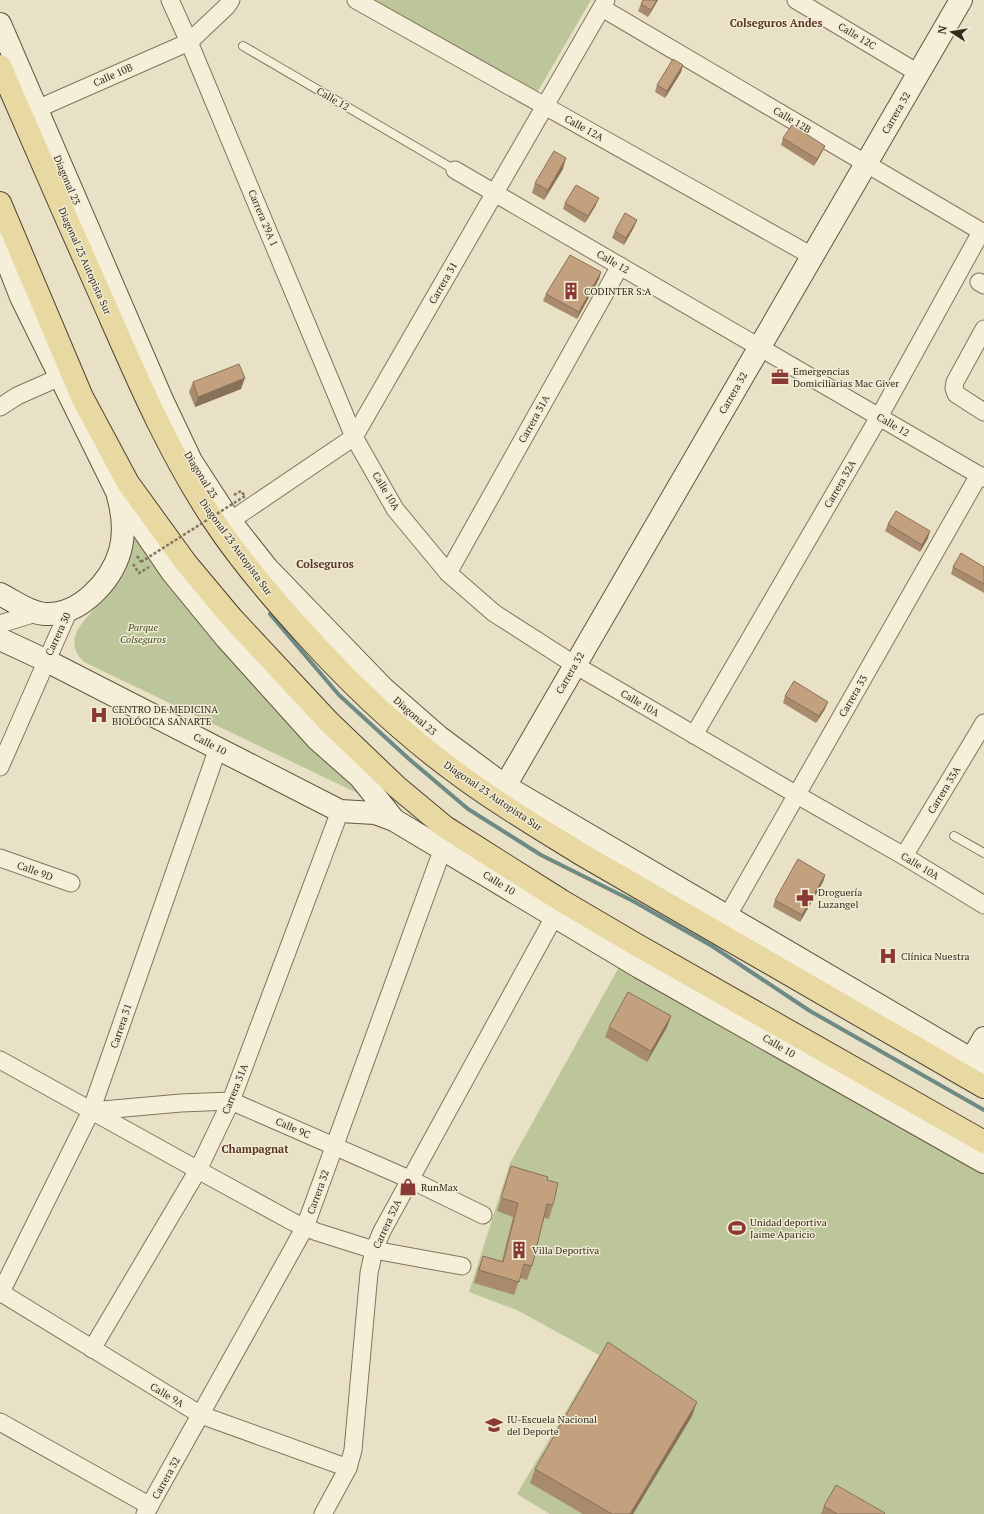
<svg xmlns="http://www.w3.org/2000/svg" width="984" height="1514" viewBox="0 0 984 1514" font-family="'PT Serif',serif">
	<rect width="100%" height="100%" fill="#e9e1c5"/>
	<!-- green -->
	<g fill="#bdc69a">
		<path d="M370,0H591L534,98Z"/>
		<path d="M130,530L360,789L357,793L84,662C56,634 96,614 109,591C112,587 114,579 115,574C120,559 125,545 130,530Z"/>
		<path d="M624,958L984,1162V1514H550L517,1494L599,1355L517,1310L469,1292L510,1163Z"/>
	</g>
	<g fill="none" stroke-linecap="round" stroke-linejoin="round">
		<!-- stream -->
		<path stroke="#6e8a85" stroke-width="4" d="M270,614L339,695L409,759L468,809L541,855L633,901L712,946L810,1011L984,1110"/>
		<!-- lane casing -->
		<g stroke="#82745d" stroke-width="10">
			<g id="lane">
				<path d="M243,46L455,170"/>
				<path d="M954,836L984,853"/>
			</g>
		</g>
		<!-- street casing -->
		<g stroke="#82745d" stroke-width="19">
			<g id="street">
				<path d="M170,0L189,42L354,437L395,509L448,573L494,613L575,665L797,795L904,856L984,905"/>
				<path d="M356,0L812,256"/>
				<path d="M796,0L918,73"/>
				<path d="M602,8L984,233"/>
				<path d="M37,109L189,42L227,6L231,0"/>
				<path d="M455,170L984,478"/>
				<path d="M979,282L984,285"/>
				<path d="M984,329L955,382L954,388L956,394L984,412"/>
				<path d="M0,407L17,396L60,377"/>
				<path d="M230,521L354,437L606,0"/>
				<path d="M448,573L620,266"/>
				<path d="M0,624L36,613"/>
				<path d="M694,735L879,417L981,232"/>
				<path d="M0,767L69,610"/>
				<path d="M904,856L984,723"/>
				<path d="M0,858L71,883"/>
				<path d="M727,917L979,475"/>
				<path d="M0,1060L198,1170L293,1222L317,1232L374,1250L462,1266"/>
				<path d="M91,1111L181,1103L231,1101L409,1179L483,1215"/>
				<path d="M0,1292L201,1415L348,1468"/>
				<path d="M0,1294L91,1111L218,748"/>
				<path d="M92,1349L198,1170L231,1101L340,811"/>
				<path d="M0,1422L150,1506"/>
				<path d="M145,1514L305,1227L443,848"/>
				<path d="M323,1514L348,1468L353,1450L369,1273L374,1250L382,1231L554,917"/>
			</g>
		</g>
		<!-- secondary casing -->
		<g stroke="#645540" stroke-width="24">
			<g id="secondary">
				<path d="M0,24L163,402L191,461L230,521L267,568L383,688L439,737L505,786L984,1067"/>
				<path d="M0,243L21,297L116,490L172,572L226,638L317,739L360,777L394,820"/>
				<path d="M0,594C14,601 29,613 45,614C79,616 111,582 120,551C125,533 123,514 118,496"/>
				<path d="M0,639L45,660L340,811L375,813L394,820L641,968L984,1162"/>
				<path d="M505,786L961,0"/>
				<path d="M972,1059L984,1038"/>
			</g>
		</g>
		<!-- primary casing -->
		<g stroke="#504231" stroke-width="24">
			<g id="primary">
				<path d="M0,66C35,147 71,229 107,310C139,383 170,455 214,521C241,562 273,599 306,635C354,688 407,738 466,780C503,807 542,830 581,854L984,1087"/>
				<path d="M0,203L82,397L128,483L186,563L232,618L329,722L397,787L445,827L562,901L637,945L984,1142"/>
			</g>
		</g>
		<!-- path -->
		<g stroke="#82745d" stroke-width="2.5" stroke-dasharray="3 2" stroke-linecap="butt">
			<path d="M234,495L241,491L244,495"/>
			<path d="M137,556L141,562"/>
			<path d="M133,564L139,573L149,567"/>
		</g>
		<!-- lane -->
		<use href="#lane" stroke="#f5eed8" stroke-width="8"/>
		<!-- street -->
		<use href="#street" stroke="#f5eed8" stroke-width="17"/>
		<!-- secondary -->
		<use href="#secondary" stroke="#f5eed8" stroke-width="22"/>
		<!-- primary -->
		<use href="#primary" stroke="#e8d8a1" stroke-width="22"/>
		<!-- path-bridge -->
		<path stroke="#82745d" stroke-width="2.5" stroke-dasharray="3 2" stroke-linecap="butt" d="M141,562L245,496"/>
	</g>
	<!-- wall -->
	<g fill="#a88a6d">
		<path d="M643,0H658L648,17L638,11L641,4Z"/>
		<path d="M683,65L681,72L665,98L655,92L657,85Z"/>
		<path d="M783,138L825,146L822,152L814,166L781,145Z"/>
		<path d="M563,169L544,200L532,193L535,183Z"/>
		<path d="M565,203L596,205L585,223L563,209Z"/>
		<path d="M637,220L634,227L624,245L612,238L615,231Z"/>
		<path d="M601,272L599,279L577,319L543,301L546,294Z"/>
		<path d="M193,382L241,389L195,407L189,392Z"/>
		<path d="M888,524L928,538L920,552L885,531Z"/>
		<path d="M953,567H984V593L951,574Z"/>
		<path d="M785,696L825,709L816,723L783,703Z"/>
		<path d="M825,875L823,882L800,922L773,907L775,900Z"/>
		<path d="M671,1016L667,1027L647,1062L605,1037L609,1027Z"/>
		<path d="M511,1166L547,1180L553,1205L549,1219L544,1218L532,1266L527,1280L520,1278L514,1295L474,1283L478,1269L483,1256L502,1261L513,1217L497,1211L507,1179Z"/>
		<path d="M692,1416L633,1514H583L530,1483L535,1469Z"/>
		<path d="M824,1506L884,1514H821Z"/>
	</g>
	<!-- shaded-wall -->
	<g fill="#887159">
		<path d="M657,0H658L648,17L651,10Z"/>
		<path d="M683,65L681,72L665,98L667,91Z"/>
		<path d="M825,146L822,152L814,166L817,159Z"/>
		<path d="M566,158L563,169L544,200L548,190Z"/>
		<path d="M599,198L596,205L585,223L588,216Z"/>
		<path d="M637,220L634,227L624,245L626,238Z"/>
		<path d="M601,272L599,279L577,319L579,312Z"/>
		<path d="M245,378L241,389L195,407L198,397Z"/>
		<path d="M930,531L928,538L920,552L922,545Z"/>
		<path d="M828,702L825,709L816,723L819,716Z"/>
		<path d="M825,875L823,882L800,922L802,915Z"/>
		<path d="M671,1016L667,1027L647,1062L651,1051Z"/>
		<path d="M697,1402L692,1416L633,1514H630Z"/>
	</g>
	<!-- building -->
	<g fill="#c3a17f" stroke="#887159">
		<path d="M643,0H657L651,10L641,4Z"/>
		<path d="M673,59L683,65L667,91L657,85Z"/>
		<path d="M792,125L825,146L817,159L783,138Z"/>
		<path d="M554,151L566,158L548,190L535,183Z"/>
		<path d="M576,185L599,198L588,216L565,203Z"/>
		<path d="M625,213L637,220L626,238L615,231Z"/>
		<path d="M570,255L601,272L579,312L546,294Z"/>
		<path d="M239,364L245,378L198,397L193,382Z"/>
		<path d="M896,511L930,531L922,545L888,524Z"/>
		<path d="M961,553L984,567V584L953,567Z"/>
		<path d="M794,681L828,702L819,716L785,696Z"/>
		<path d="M798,859L825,875L802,915L775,900Z"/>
		<path d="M628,992L671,1016L651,1051L609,1027Z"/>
		<path d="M511,1166L548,1177L547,1180L558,1183L553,1205L547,1204L532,1266L524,1264L519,1282L479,1270L483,1256L503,1262L518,1203L501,1198Z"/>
		<path d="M608,1342L697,1402L630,1514H612L535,1469Z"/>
		<path d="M836,1485L885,1513L884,1514H837L824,1506Z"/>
	</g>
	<!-- icons -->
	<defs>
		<g id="building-bare" transform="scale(1.38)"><path d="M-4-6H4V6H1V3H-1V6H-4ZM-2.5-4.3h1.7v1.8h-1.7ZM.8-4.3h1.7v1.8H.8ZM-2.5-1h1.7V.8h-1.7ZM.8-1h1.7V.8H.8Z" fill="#8a3a34" stroke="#f1ebd4" stroke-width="2.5" paint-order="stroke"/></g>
		<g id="office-bare" transform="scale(1.38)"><path d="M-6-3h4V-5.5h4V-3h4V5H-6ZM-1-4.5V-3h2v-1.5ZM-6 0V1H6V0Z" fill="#8a3a34" stroke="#f1ebd4" stroke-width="2.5" paint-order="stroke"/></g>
		<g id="hospital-bare" transform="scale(1.38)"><path d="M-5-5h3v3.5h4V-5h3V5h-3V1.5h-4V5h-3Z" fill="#8a3a34" stroke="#f1ebd4" stroke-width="2.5" paint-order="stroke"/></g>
		<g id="pharmacy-bare" transform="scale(1.38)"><path d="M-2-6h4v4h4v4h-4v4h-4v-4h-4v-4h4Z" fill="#8a3a34" stroke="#f1ebd4" stroke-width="2.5" paint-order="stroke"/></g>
		<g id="shop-bare" transform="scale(1.38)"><path d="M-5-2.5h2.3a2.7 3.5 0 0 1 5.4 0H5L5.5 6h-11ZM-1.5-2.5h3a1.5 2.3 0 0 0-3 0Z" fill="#8a3a34" stroke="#f1ebd4" stroke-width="2.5" paint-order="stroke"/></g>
		<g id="stadium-bare" transform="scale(1.38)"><path d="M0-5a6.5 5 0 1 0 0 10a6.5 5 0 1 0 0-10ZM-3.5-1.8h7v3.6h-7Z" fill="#8a3a34" stroke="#f1ebd4" stroke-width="2.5" paint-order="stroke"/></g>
		<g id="university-bare" transform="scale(1.38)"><path d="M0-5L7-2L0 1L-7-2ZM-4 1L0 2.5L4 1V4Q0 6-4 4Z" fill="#8a3a34" stroke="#f1ebd4" stroke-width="2.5" paint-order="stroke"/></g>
	</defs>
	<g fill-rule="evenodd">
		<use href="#building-bare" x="571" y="291"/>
		<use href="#office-bare" x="780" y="377"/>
		<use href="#hospital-bare" x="99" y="715"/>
		<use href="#pharmacy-bare" x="805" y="898"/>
		<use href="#hospital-bare" x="888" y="956"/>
		<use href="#shop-bare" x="408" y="1187"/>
		<use href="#stadium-bare" x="737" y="1228"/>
		<use href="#building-bare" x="519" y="1250"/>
		<use href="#university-bare" x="494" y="1425"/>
	</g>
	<g text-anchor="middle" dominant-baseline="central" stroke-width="3" stroke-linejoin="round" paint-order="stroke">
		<!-- street labels -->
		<g font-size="10" fill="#342b1f" stroke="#f1ebd4">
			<text transform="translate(857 36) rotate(31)">Calle 12C</text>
			<text transform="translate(113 75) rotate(-24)">Calle 10B</text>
			<text transform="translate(333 99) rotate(30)">Calle 12</text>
			<text transform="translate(896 113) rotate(-60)">Carrera 32</text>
			<text transform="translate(792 120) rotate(30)">Calle 12B</text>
			<text transform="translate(584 128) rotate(29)">Calle 12A</text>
			<text transform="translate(67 180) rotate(67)">Diagonal 23</text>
			<text transform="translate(263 218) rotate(67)">Carrera 29A 1</text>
			<text transform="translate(85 261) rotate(66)">Diagonal 23 Autopista Sur</text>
			<text transform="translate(613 262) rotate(30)">Calle 12</text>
			<text transform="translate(443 283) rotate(-60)">Carrera 31</text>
			<text transform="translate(733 393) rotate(-60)">Carrera 32</text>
			<text transform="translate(534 419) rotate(-61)">Carrera 31A</text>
			<text transform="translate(893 425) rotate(30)">Calle 12</text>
			<text transform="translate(201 475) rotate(58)">Diagonal 23</text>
			<text transform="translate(840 484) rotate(-60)">Carrera 32A</text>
			<text transform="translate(386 491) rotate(59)">Calle 10A</text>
			<text transform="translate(236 547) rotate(54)">Diagonal 23 Autopista Sur</text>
			<text transform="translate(58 634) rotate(-65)">Carrera 30</text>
			<text transform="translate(570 673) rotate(-60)">Carrera 32</text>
			<text transform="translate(853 696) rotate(-60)">Carrera 33</text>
			<text transform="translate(640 703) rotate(30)">Calle 10A</text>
			<text transform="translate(415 716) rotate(41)">Diagonal 23</text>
			<text transform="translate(210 744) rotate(27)">Calle 10</text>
			<text transform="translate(944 790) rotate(-59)">Carrera 33A</text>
			<text transform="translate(493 796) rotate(34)">Diagonal 23 Autopista Sur</text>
			<text transform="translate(920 866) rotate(31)">Calle 10A</text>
			<text transform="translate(35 871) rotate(20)">Calle 9D</text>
			<text transform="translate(499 883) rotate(32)">Calle 10</text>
			<text transform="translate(121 1026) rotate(-71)">Carrera 31</text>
			<text transform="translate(779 1046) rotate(30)">Calle 10</text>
			<text transform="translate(235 1089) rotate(-68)">Carrera 31A</text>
			<text transform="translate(293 1128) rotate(24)">Calle 9C</text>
			<text transform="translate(318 1192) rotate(-70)">Carrera 32</text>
			<text transform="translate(387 1224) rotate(-65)">Carrera 32A</text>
			<text transform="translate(167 1395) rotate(31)">Calle 9A</text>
			<text transform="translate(166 1478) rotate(-61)">Carrera 32</text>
		</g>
		<!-- poi labels -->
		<g font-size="10" fill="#342b1f" stroke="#f1ebd4" text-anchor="start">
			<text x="584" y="291">CODINTER S.A</text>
			<text x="793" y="371">Emergencias<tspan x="793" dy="12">Domiciliarias Mac Giver</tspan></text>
			<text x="112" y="709">CENTRO DE MEDICINA<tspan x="112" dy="12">BIOLÓGICA SANARTE</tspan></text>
			<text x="818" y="892">Droguería<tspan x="818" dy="12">Luzangel</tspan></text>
			<text x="901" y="956">Clínica Nuestra</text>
			<text x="421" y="1187">RunMax</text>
			<text x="750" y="1222">Unidad deportiva<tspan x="750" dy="12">Jaime Aparicio</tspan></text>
			<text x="532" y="1250">Villa Deportiva</text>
			<text x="507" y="1419">IU-Escuela Nacional<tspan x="507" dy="12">del Deporte</tspan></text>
		</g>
		<!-- park labels -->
		<g font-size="10" font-style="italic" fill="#414e28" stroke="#f1ebd4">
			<text x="143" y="627">Parque<tspan x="143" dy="12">Colseguros</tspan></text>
		</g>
		<!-- neighbourhood labels -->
		<g font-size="11" font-weight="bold" fill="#5b3424" stroke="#f1ebd4">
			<text x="776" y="23">Colseguros Andes</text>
			<text x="325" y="564">Colseguros</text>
			<text x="255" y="1149">Champagnat</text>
		</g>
	</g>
	<!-- north arrow -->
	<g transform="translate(952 32) rotate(282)" stroke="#f1ebd4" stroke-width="3" paint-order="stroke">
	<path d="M0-3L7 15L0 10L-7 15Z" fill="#342b1f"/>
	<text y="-6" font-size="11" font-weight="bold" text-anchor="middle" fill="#342b1f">N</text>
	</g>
</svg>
